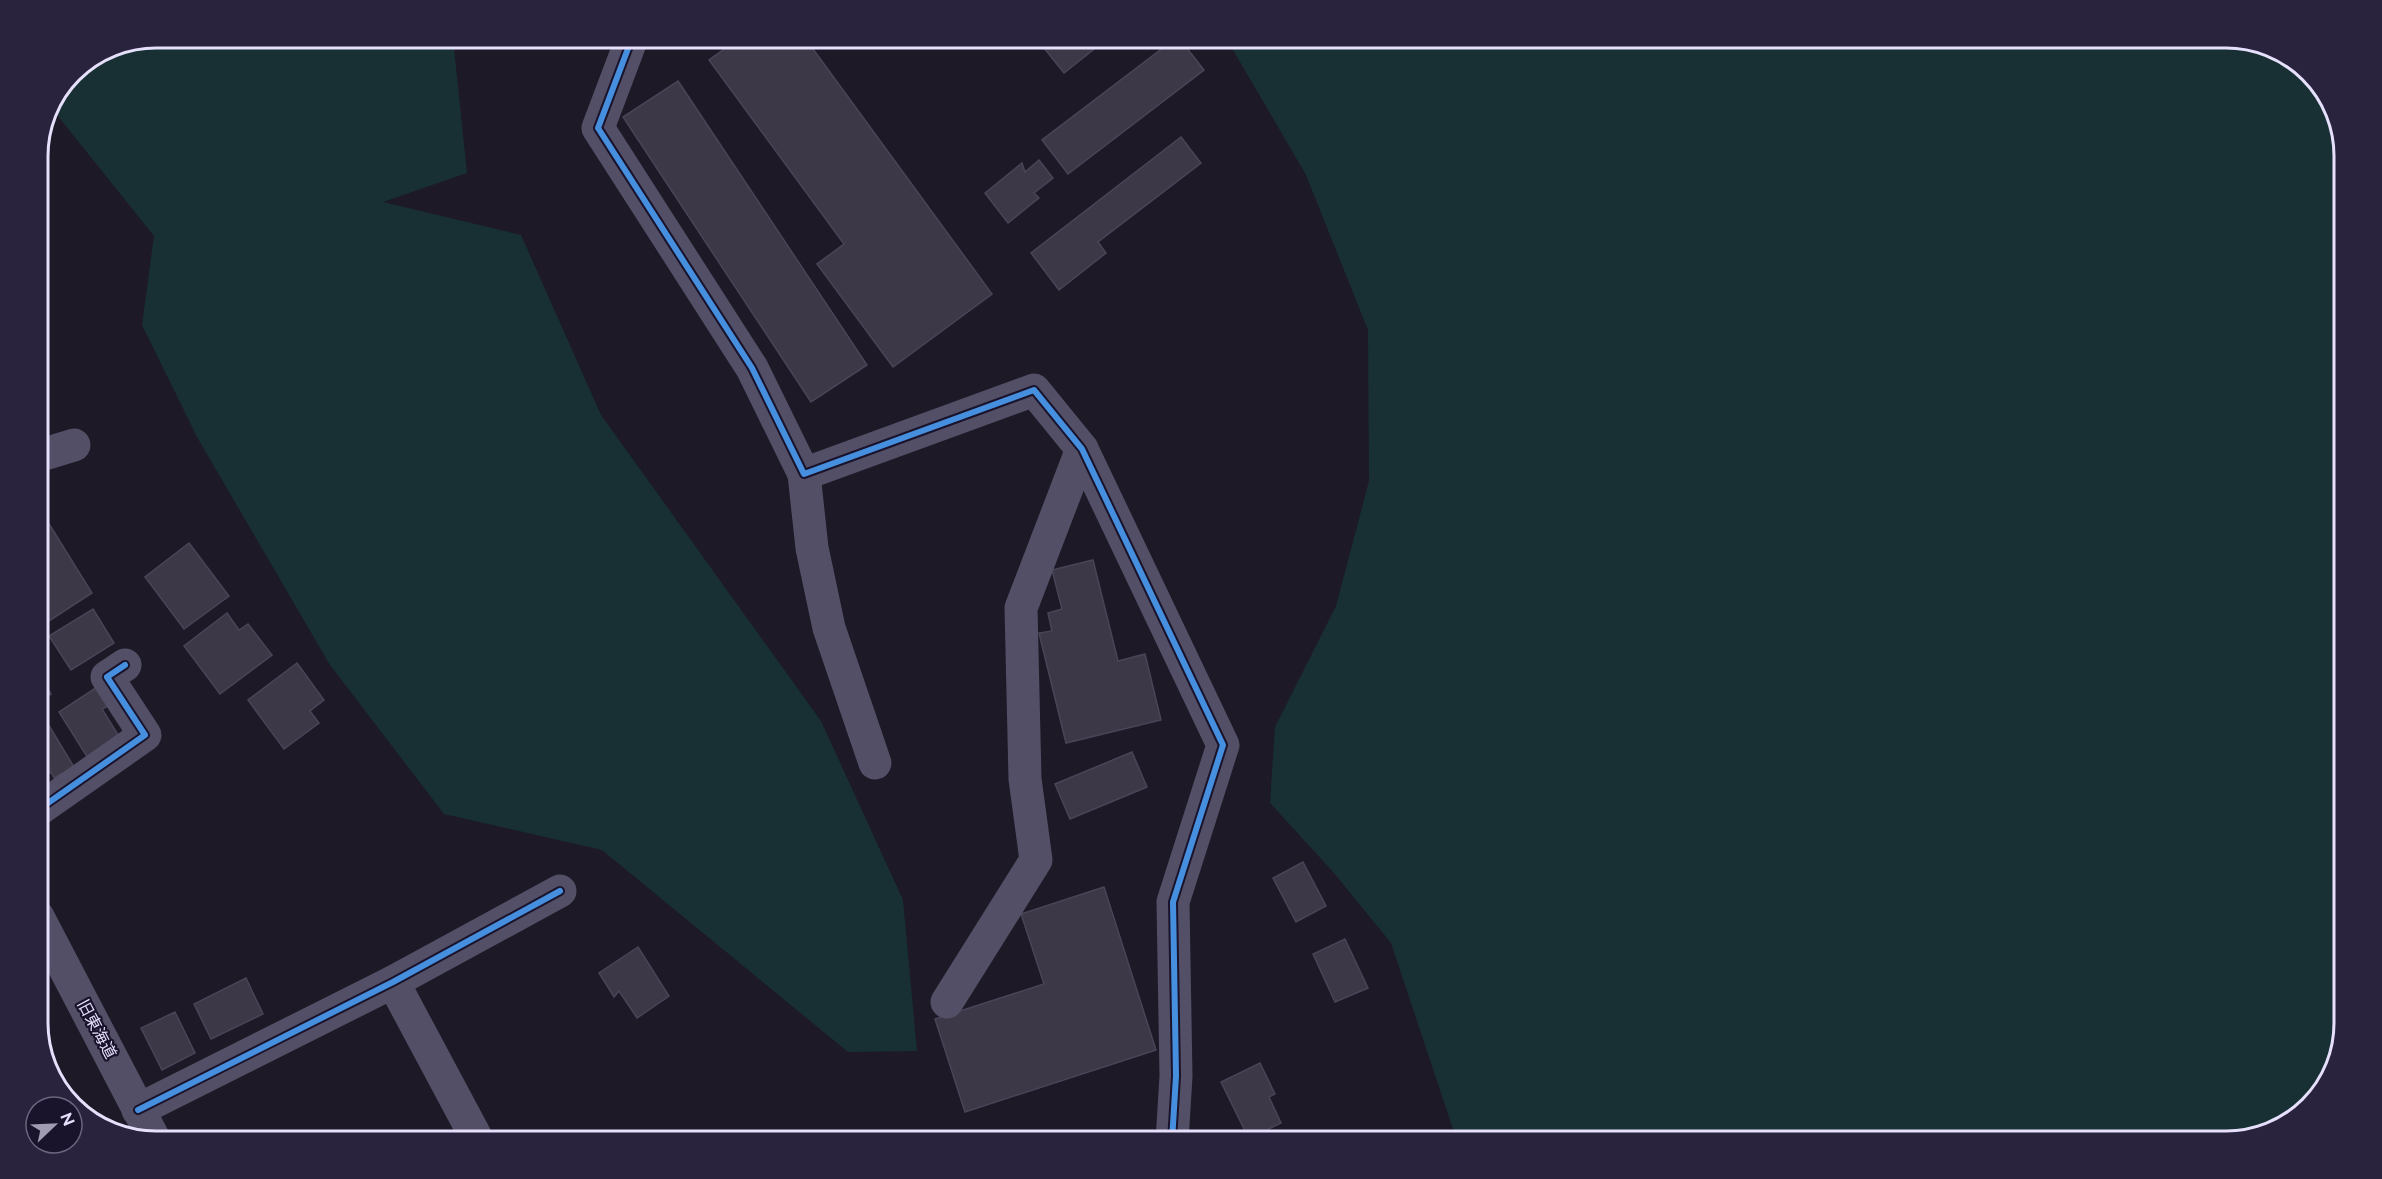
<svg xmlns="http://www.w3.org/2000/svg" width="2382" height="1179" viewBox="0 0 2382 1179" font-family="Raleway,'Noto Sans JP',sans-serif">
	<rect width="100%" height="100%" fill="#1d1926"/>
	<!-- green -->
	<g fill="#183033">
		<path d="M156,38H453L467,173L383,202L521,235L601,415L821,721L903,900L917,1051L848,1052L602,850L444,814L330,665L197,437L142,325L154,236L49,105L73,72L111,46Z"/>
		<path d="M1226,38H2226L2278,50L2324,90L2344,149V1023L2332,1075L2291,1122L2226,1141H1457L1391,943L1334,873L1270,803L1275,727L1336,606L1369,481L1368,330L1306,175Z"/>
	</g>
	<!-- building -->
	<g fill="#3c3847" stroke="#4a4458" stroke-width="1.5">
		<path d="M740,38H805L992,294L893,367L817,264L844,244L709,60Z"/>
		<path d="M1036,38H1108L1064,73Z"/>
		<path d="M1176,38H1179L1204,70L1068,174L1042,140Z"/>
		<path d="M678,81L867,365L811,402L623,117Z"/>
		<path d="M1181,137L1201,163L1098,242L1106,253L1059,290L1031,253Z"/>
		<path d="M1039,160L1053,178L1034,193L1039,198L1008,223L985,193L1022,163L1025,172Z"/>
		<path d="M38,506L92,593L38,628Z"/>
		<path d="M189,543L229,596L184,629L145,577Z"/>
		<path d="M1093,560L1118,661L1145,654L1161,720L1066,743L1039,633L1052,631L1048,613L1062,609L1052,570Z"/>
		<path d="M93,609L114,643L71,670L49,636Z"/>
		<path d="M227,613L239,630L248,624L272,655L220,694L184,646Z"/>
		<path d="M297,663L324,700L310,711L319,723L284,749L248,700Z"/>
		<path d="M38,670L51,694L38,702Z"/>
		<path d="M97,687L108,706L102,709L123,743L91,763L59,712Z"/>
		<path d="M42,714L74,767L54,778L51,772L38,780V717Z"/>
		<path d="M1132,752L1147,787L1070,819L1055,784Z"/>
		<path d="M1303,862L1326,906L1296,922L1273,878Z"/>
		<path d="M1104,887L1156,1050L965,1112L935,1019L1044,984L1021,914Z"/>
		<path d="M1345,939L1368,988L1335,1002L1313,954Z"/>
		<path d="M638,947L669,996L637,1018L619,991L614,997L599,973Z"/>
		<path d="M246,978L263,1014L211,1039L194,1004Z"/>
		<path d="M175,1012L195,1053L162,1070L141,1028Z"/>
		<path d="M1260,1063L1275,1094L1269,1097L1281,1123L1249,1139L1221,1082Z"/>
	</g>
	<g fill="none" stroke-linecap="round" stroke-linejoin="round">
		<!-- minor -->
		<g stroke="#534f66" stroke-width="33">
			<path d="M632,38L598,128L752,368L804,474L1034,390L1082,449L1223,745L1173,902L1176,1076L1172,1141"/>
			<path d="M38,456L74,445"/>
			<path d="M804,474L812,548L829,628L875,763"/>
			<path d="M38,810L145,735L107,677L125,665"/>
			<path d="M38,917L155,1141"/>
			<path d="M393,982L478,1141"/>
			<path d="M947,1002L1036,860L1025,779L1021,608L1082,449"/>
			<path d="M138,1110L393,982L560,891"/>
		</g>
		<!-- cycleway casing -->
		<g stroke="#1a132c" stroke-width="10">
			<g id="cycleway">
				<path d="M632,38L598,128L752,368L804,474L1034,390L1082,449L1223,745L1173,902L1176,1076L1172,1141"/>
				<path d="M38,810L145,735L107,677L125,665"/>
				<path d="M138,1110L393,982L560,891"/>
			</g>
		</g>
		<!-- cycleway -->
		<use href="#cycleway" stroke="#468fdf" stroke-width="6"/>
	</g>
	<g text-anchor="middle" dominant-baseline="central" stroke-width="4.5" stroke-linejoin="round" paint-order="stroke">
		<!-- street labels -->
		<g font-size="16" fill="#e6e0fd" stroke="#1a132c">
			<text transform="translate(97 1029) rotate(62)">旧東海道</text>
		</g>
	</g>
	<!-- crop -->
	<path d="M0 0H2382V1179H0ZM156 48H2226A108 108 0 0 1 2334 156V1023A108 108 0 0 1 2226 1131H156A108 108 0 0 1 48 1023V156A108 108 0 0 1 156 48Z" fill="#2a233d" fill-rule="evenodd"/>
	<path fill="none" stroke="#e6e0fd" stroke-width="3" d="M156 48H2226A108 108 0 0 1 2334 156V1023A108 108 0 0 1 2226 1131H156A108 108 0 0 1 48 1023V156A108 108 0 0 1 156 48Z"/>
	<!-- north arrow -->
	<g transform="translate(54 1125) rotate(67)"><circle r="28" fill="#1a132c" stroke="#6c6580" stroke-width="1.5"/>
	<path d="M0-4.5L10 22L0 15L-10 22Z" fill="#a09ab2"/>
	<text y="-9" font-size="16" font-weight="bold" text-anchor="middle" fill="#e6e0fd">N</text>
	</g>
</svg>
